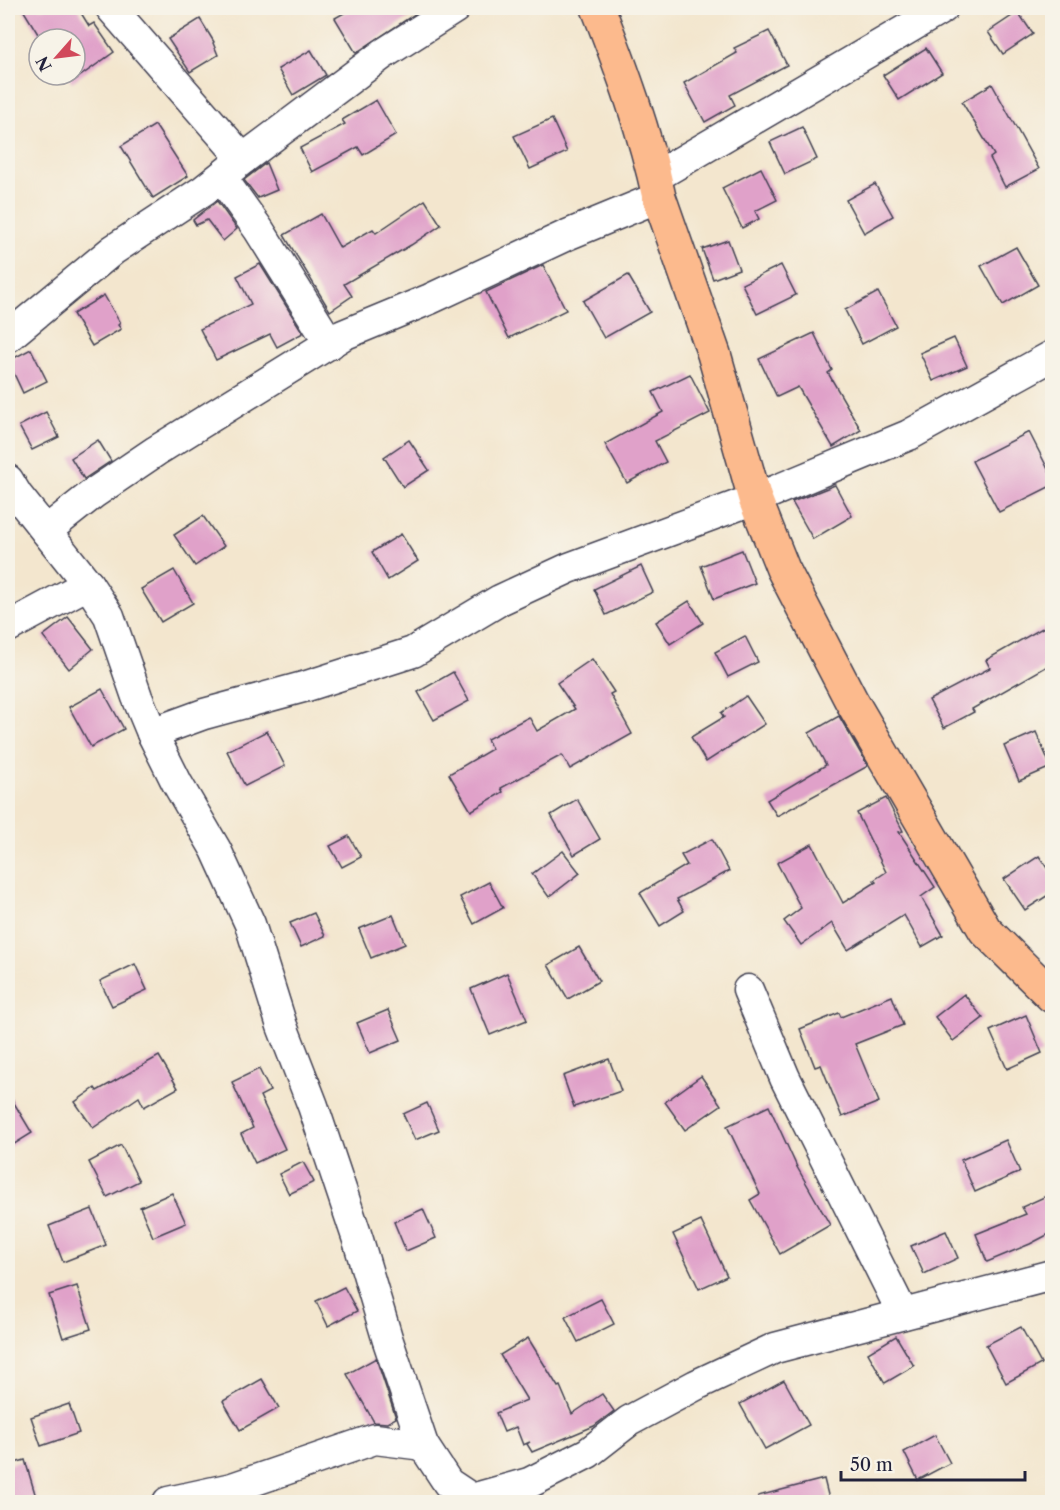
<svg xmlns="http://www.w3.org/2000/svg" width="1060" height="1510" viewBox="0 0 1060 1510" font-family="'Libre Caslon Text',serif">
	<rect width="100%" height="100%" fill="#f7f3e8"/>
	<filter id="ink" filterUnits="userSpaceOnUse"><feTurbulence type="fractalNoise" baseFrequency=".0167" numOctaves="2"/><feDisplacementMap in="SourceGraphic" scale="12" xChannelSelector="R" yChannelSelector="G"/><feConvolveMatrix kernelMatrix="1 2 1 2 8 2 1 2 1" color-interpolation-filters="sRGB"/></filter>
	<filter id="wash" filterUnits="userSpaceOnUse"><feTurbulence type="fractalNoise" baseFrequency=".008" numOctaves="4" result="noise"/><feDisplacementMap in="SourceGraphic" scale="24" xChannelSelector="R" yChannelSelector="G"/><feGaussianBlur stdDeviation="1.35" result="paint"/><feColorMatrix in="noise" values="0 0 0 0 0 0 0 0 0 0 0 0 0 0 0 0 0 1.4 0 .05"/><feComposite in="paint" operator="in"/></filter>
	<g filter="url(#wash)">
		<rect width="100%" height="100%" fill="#f3e6ce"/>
		<g id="blocks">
			<!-- building -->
			<g fill="#e0a1c9">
				<path d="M22,8H78L89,26L94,23L114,52L72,82L66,75H75V39H41Z"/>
				<path d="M353,8H424L356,53L335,18Z"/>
				<path d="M1018,12L1033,34L1003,54L988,32Z"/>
				<path d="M200,19L214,42L213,43L218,55L190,72L168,39Z"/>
				<path d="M769,31L787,65L730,95L735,105L705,122L684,83L737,53L734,48Z"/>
				<path d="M926,48L942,73L899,100L883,75Z"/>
				<path d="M311,50L326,75L293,95L278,69Z"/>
				<path d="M992,84L1039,169L1005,187L990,158L994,155L962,102Z"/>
				<path d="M376,100L396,135L363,155L358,147L312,172L300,148L345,124L342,120Z"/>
				<path d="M552,119L567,152L530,169L514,136Z"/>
				<path d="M155,125L188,176L153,198L121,146Z"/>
				<path d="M802,127L817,159L785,174L770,142Z"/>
				<path d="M266,163L277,190L258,198L244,180Z"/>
				<path d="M761,168L777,200L755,211L759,219L742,228L722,188Z"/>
				<path d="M875,184L893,216L864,233L846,200Z"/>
				<path d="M425,200L441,225L411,245L344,284L352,296L330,311L284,235L321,214L340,248L373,229L376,233Z"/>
				<path d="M217,201L237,229L223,241L207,220L196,225L193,220Z"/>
				<path d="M728,240L739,269L713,279L702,249Z"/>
				<path d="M1016,247L1038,285L1003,305L981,266Z"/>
				<path d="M260,264L303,333L277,347L270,334L216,360L200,329L251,304L237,276Z"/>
				<path d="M543,265L566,310L509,338L486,292Z"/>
				<path d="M781,265L796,295L757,314L742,284Z"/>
				<path d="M628,275L650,312L604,338L583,301Z"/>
				<path d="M878,292L896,326L862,344L845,310Z"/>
				<path d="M104,295L120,323L118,325L121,329L92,346L73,314Z"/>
				<path d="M814,333L832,370L828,373L861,430L833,447L798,387L777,397L759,359Z"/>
				<path d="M954,338L967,366L933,381L920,353Z"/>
				<path d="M31,349L47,381L23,393L8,361Z"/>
				<path d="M690,374L710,413L655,441L666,462L627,483L605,444L663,412L653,392Z"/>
				<path d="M46,412L59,437L32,450L19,426Z"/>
				<path d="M1029,432L1053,479V485L999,512L972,461Z"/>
				<path d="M98,440L111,461L84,479L71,458Z"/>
				<path d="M409,440L429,470L403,487L384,457Z"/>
				<path d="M835,485L852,516L813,539L792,502Z"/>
				<path d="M203,516L224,546L195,566L174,535Z"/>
				<path d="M401,534L418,561L388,580L372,552Z"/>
				<path d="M742,550L755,583L714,599L701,566Z"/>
				<path d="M641,566L653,592L606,615L594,589Z"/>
				<path d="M174,570L193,603L161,622L141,589Z"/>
				<path d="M689,601L703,623L670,644L656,622Z"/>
				<path d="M68,617L93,649L69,669L43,636Z"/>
				<path d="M1053,622V663L972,709L974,712L944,728L929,700L990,668L986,660Z"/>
				<path d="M745,636L758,662L728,677L715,652Z"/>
				<path d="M592,659L614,692L610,694L632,734L570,769L562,755L501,788L503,792L471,811L449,774L492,749L487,739L529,717L537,731L575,709L557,683Z"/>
				<path d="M453,672L469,701L434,720L418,692Z"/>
				<path d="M102,689L124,729L91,747L69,707Z"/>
				<path d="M746,696L765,724L706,762L691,737L724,717L721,713Z"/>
				<path d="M839,716L868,766L777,816L767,800L826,765L809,733Z"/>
				<path d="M267,731L285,766L245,786L227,751Z"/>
				<path d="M1036,732L1051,767L1019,781L1004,746Z"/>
				<path d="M886,798L903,831L899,832L935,887L921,897L943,935L922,947L904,915L848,950L832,923L801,945L784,921L801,908L777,863L812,844L843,903L876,882L874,880L886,872L857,813Z"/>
				<path d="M577,799L600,839L574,855L551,815Z"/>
				<path d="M349,836L361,857L342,867L330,846Z"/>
				<path d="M712,839L729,871L677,899L684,911L660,926L640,893L687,865L681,855Z"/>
				<path d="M563,851L580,873L549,897L532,874Z"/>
				<path d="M1039,856L1053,877V892L1025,910L1004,879Z"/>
				<path d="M489,882L503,908L474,924L460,897Z"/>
				<path d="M314,913L325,936L301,947L290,923Z"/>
				<path d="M393,915L405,944L371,958L359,929Z"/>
				<path d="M579,947L599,981L568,999L548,965Z"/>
				<path d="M135,964L147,990L112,1006L100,981Z"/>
				<path d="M507,973L527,1020L490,1035L471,989Z"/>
				<path d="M964,994L983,1018L953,1041L935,1017Z"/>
				<path d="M892,996L903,1025L855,1044L879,1102L842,1117L821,1065L815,1067L800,1029L839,1013L841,1017Z"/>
				<path d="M388,1010L401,1040L370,1053L357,1023Z"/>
				<path d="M1026,1015L1042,1053L1007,1069L990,1031Z"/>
				<path d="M159,1056L178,1088L144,1107L139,1097L93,1128L75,1102L95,1088L97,1091Z"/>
				<path d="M609,1059L621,1091L574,1107L563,1076Z"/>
				<path d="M259,1069L270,1091L260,1096L285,1149L255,1163L241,1134L253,1128L232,1082Z"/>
				<path d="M701,1076L721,1105L685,1130L665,1102Z"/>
				<path d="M8,1093L32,1133L8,1148Z"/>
				<path d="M427,1103L439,1130L415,1140L403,1114Z"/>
				<path d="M769,1106L797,1167L830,1225L780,1254L750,1200L760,1194L727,1126Z"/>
				<path d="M1006,1140L1020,1172L975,1192L961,1160Z"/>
				<path d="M121,1145L139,1181L107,1197L89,1162Z"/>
				<path d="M303,1162L314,1182L289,1194L279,1174Z"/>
				<path d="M172,1193L186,1223L153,1237L140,1207Z"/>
				<path d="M1053,1193V1232L1030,1244L987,1262L976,1234L1026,1214L1022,1207Z"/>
				<path d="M92,1209L106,1245L63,1262L49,1226Z"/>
				<path d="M423,1209L436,1238L406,1251L394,1222Z"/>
				<path d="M701,1221L727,1276L699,1289L673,1234Z"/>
				<path d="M946,1231L958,1258L924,1274L911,1246Z"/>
				<path d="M77,1286L91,1329L63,1338L49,1295Z"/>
				<path d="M344,1287L357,1311L328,1326L316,1301Z"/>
				<path d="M601,1299L614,1324L578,1342L565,1317Z"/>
				<path d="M1021,1327L1041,1364L1006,1383L986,1345Z"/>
				<path d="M896,1336L914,1366L885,1383L868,1353Z"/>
				<path d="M528,1338L558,1387L560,1386L572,1414L602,1394L614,1411L594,1426L532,1452L527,1444L530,1442L523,1445L516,1427L504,1432L496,1413L527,1400L500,1355Z"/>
				<path d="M376,1358L396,1418L387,1423L374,1422L347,1374Z"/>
				<path d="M262,1379L279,1408L240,1430L223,1401Z"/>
				<path d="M784,1380L809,1425L765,1449L740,1404Z"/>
				<path d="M69,1404L79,1433L41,1446L31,1417Z"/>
				<path d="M935,1435L950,1463L918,1480L904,1452Z"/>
				<path d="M25,1460L36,1497L15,1503H8V1465Z"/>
				<path d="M824,1479L830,1503H759L758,1496Z"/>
			</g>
		</g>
	</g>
	<g filter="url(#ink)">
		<use href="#blocks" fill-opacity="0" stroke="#413f51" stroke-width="1.5"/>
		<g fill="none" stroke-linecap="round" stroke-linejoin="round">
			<!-- minor casing -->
			<g stroke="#413f51" stroke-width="33">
				<g id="minor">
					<path d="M111,8L243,159L383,54L455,8"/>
					<path d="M221,177L259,230L330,344"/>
					<path d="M655,177L943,8"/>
					<path d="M8,337L113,250L204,190L243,159"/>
					<path d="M8,480L17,495L88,584L109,616L137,697L152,733L177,783L216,850L250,924L282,1026L313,1106L358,1240L388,1341L423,1445"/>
					<path d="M46,531L94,493L156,451L343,335L430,299L567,235L659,197"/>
					<path d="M8,627L88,584"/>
					<path d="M152,733L204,714L307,686L413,652L500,600L569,568L755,499L909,435L1052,356"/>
					<path d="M748,990L785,1078L903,1314"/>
					<path d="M168,1502L232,1488L375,1439L423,1445L448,1483L472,1499L529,1483L588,1453L629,1421L696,1385L775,1348L1052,1275"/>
				</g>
			</g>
			<!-- major casing -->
			<g stroke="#413f51" stroke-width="36">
				<path id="major" d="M598,8C622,69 645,132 659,197L714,354L755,499L783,569L851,700L985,930L1052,996"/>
			</g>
			<!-- minor -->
			<use href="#minor" stroke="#fff" stroke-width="30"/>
			<!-- major -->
			<use href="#major" stroke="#fcba8d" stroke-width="33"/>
		</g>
	</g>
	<!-- margin -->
	<rect width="1060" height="1510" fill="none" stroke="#f7f3e8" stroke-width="30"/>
	<!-- north arrow -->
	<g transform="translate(57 57) rotate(242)"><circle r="28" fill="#f7f3e8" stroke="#a29fa3" stroke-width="1.5"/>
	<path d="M0-4.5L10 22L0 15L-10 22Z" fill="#d1495b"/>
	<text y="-9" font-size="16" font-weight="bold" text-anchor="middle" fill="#22223b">N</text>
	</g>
	<!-- scale -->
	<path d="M841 1471v9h184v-9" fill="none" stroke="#22223b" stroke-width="3"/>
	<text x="850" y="1471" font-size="18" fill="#22223b" stroke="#f7f3e8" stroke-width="4.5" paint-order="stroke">50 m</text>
</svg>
